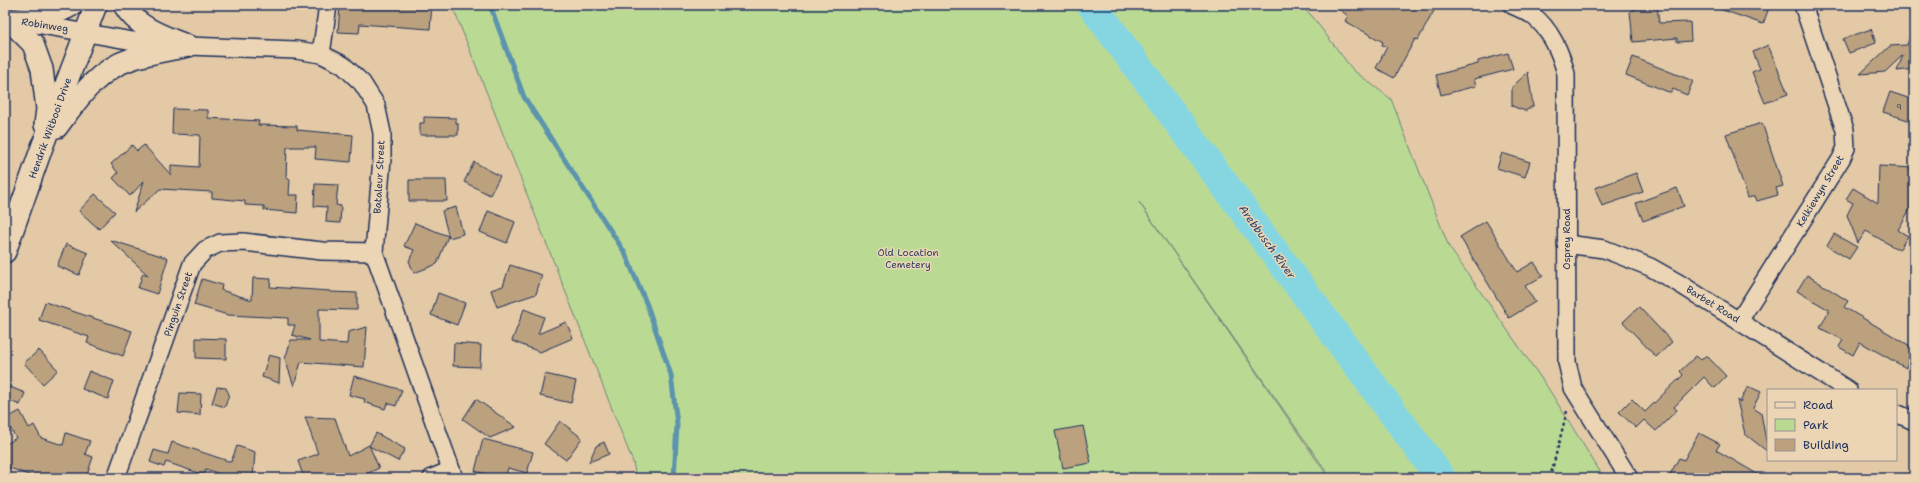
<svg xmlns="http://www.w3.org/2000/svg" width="1919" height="483" viewBox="0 0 1919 483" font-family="'Shantell Sans',sans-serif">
	<rect width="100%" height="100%" fill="#e3c9a5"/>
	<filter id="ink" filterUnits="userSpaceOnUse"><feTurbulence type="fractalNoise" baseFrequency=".025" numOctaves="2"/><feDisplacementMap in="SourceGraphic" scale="8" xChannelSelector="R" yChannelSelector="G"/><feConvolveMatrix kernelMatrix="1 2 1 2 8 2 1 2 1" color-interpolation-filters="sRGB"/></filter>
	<g filter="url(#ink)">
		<!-- green -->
		<path fill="#bada94" stroke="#6a8479" d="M452,5H1298L1311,15L1353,70L1391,99L1449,247L1548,388L1604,478H1331L1139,202L1329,478H636L633,462Z"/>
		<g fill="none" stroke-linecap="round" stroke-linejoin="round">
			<!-- stream -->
			<path stroke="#5b93ad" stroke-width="5" d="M490,5L524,97L625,253L647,305L671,375L677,424L674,478"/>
			<!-- river -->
			<path stroke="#86d6e2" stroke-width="30" d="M1092,5L1441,478"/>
		</g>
		<!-- building -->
		<g fill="#bca17e" stroke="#1b2f5e">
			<path d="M340,5H432L430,29L360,24L359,33L338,32Z"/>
			<path d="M1334,5H1437L1418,40L1415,39L1394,78L1376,68L1387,47L1382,45L1383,42L1345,21L1348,16Z"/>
			<path d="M1636,5H1657L1659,23L1690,22L1691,41L1677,42V38L1633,42L1630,11L1636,9Z"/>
			<path d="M1714,5H1770L1763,24L1714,7Z"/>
			<path d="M1871,29L1876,43L1849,53L1843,39Z"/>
			<path d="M1912,30H1914V69L1897,71L1903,55L1885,72L1860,74L1890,46L1907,45Z"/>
			<path d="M1768,45L1788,94L1765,103L1752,72L1760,69L1753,52Z"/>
			<path d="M1508,53L1513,69L1474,79L1476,86L1441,95L1436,75L1478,64V61Z"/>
			<path d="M1633,57L1693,81L1687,95L1673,89L1671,93L1626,75Z"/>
			<path d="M1528,72L1533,106L1525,111L1512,106V87Z"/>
			<path d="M1890,92L1914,100V122L1883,112Z"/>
			<path d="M173,109L208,110V118L259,121L258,125L297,126V130L353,135L351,162L315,159L316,147H287L286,178L290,179L289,195H298L297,213L264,210V206L245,205V201L212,198V192L160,189L134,212L144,181L130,196L113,178L118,173L111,164L132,145L137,151L144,145L171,175V165L199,167L200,135L172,134Z"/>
			<path d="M424,117L456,118V123H458V135H420V123H424Z"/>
			<path d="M1762,123L1783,186L1776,188L1778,195L1757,201L1755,196L1748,198L1726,134Z"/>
			<path d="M1502,153L1530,162L1525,177L1497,168Z"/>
			<path d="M474,162L500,176L490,195L464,182Z"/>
			<path d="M1879,166L1914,168V207H1911L1898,230L1908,236L1899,250L1866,231L1858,243L1847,215L1853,203L1846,199L1853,188L1878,203Z"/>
			<path d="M1636,173L1643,192L1602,206L1595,188Z"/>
			<path d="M409,180H446L447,201H409Z"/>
			<path d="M315,184L338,185L336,205L341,206L340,223L326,222L327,207L314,206Z"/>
			<path d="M1677,188L1684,206L1643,221L1636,203Z"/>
			<path d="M95,194L115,212L99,229L79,211Z"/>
			<path d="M456,207L463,234L449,238L442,211Z"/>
			<path d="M488,211L515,222L507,243L480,232Z"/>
			<path d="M1486,221L1517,272L1534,262L1543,276L1525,286L1535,302L1509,318L1460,237Z"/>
			<path d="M415,223L448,236L437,264L414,273L409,261L414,250L404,246Z"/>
			<path d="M1834,234L1857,247L1849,259L1827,246Z"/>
			<path d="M110,240L168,258L157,294L138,288L143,273L149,276Z"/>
			<path d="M66,244L88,253L79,275L57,266Z"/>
			<path d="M510,265L542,275L536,294L497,307L491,290L503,286Z"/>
			<path d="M1807,275L1848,301L1844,307L1912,347L1906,368L1860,342L1853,355L1839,347L1843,340L1820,328L1829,310L1797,291Z"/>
			<path d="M253,278L271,279L270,287L330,291V292L357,293V310L319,309V342L347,344L348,332L367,327L364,367L301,362L294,386L285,359L291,340H310L292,335L295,325H288V318L228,315L194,305L202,279L222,285L221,290L252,300Z"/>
			<path d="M438,293L465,303L457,325L431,315Z"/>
			<path d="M45,302L132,331L123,356L87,343L89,337L39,320Z"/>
			<path d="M1639,307L1672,342L1656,357L1623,322Z"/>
			<path d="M524,309L544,317L538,334L566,322L573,338L540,352L512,341Z"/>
			<path d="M196,338L226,339V359L196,358Z"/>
			<path d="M454,343L481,345L480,367L453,366Z"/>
			<path d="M39,350L58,370L43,384L24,363Z"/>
			<path d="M269,355L280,358L279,383L262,377Z"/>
			<path d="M1706,355L1726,376L1714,388L1704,377L1674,407L1677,410L1656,431L1644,420L1636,428L1619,412L1632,399L1645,412L1683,375L1680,371L1696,356L1701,360Z"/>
			<path d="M89,371L114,381L108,399L82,389Z"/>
			<path d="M545,374L576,381L571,403L540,396Z"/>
			<path d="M354,376L402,390L396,406L387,403L385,409L364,402L365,399L349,395Z"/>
			<path d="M5,385L25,393L20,405L5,399Z"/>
			<path d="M217,387L226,388L229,394L225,407L212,403Z"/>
			<path d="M1747,388H1752L1761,392L1753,408L1761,413L1768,452L1745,434L1737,400L1740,402Z"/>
			<path d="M180,393L201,394L200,415L178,413Z"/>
			<path d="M476,399L516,427L490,438L463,419Z"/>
			<path d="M20,411L29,428L34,425L41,438L63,445L66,433L90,441L85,454L93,457L86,478H36L5,466V445L16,438L5,419Z"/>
			<path d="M305,417L335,418L348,456L369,445L379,468L358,478H304L298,461L318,454Z"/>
			<path d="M560,421L582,438L566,460L544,444Z"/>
			<path d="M1083,426L1091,463L1063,468L1055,431Z"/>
			<path d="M376,433L405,449L398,461L369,446Z"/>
			<path d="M1699,433L1720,444L1716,450L1764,478H1668L1679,458L1684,460Z"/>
			<path d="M483,439L533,452L527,473L508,468L505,478H500L475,471Z"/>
			<path d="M172,442L231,462L237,446L255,452L253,478H231L206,469L204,475L166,462L164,467L150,462L154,450L168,454Z"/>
			<path d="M604,442L609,454L589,462L596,446Z"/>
		</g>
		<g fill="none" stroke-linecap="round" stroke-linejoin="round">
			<!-- minor casing -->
			<g stroke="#1b2f5e" stroke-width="20">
				<g id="minor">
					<path d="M1512,5C1519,8 1526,11 1532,15C1550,28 1561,53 1566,74L1567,362L1573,388L1629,478"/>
					<path d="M24,22L133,41L188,46L296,50L321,54L343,65L362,83L376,105L382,133V159L374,252L454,478"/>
					<path d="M321,54L328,5"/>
					<path d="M1566,244L1604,249L1650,267L1680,284L1848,390"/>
					<path d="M1739,321L1841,159L1846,148L1845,130L1803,5"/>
					<path d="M1896,413L1914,421"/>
					<path d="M116,478L192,264L205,250L220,243L243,242L322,251L374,252"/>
					<path d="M432,478L451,470"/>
				</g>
			</g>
			<!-- major casing -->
			<g stroke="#1b2f5e" stroke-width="24">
				<g id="major">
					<path d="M124,5C138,29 164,36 188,46"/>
					<path d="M9,20L33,44L42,69L47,109L45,125"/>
					<path d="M9,20C31,17 53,17 72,5"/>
					<path d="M57,127C77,100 97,70 131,59C149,53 170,50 188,46"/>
					<path d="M5,252L42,147L96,5"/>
				</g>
			</g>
			<!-- path -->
			<path stroke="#1b2f5e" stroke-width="2.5" stroke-dasharray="3 3" stroke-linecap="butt" d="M1552,478L1551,474L1567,411"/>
			<!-- minor -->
			<use href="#minor" stroke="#ecd5b4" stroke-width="17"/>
			<!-- major -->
			<use href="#major" stroke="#ecd5b4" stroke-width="21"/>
		</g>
	</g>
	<g text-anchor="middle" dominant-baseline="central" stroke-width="3" stroke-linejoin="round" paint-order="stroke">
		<!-- number labels -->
		<g font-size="8" fill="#434c66">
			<text x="1899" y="107">9</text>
		</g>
		<!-- street labels -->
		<g font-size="10" fill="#1b2f5e" stroke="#ecd5b4">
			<text transform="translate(45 25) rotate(9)">Robinweg</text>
			<text transform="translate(50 128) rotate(-70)">Hendrik Witbooi Drive</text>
			<text transform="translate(379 177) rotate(-87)">Bataleur Street</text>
			<text transform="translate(1820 191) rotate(-59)">Kelkiewyn Street</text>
			<text transform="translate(1566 239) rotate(-90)">Osprey Road</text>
			<text transform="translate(178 304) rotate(-71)">Pinguin Street</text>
			<text transform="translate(1713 304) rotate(32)">Barbet Road</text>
		</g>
		<!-- park labels -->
		<g font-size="10" fill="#2b4063" stroke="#ecd5b4">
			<text x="908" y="252">Old Location<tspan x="908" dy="12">Cemetery</tspan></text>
		</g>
		<!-- water labels -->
		<g font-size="11" font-style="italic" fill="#26406b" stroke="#ecd5b4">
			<text transform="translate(1267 242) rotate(54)">Arebbusch River</text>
		</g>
	</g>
	<!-- margin -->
	<rect width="1919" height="483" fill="none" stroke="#ecd5b4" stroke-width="20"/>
	<rect x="10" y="10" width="1899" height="463" fill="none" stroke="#1b2f5e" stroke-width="1.5" filter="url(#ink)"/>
	<!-- legend -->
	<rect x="1767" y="389" width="130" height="72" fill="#ecd5b4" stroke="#989392"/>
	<rect x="1775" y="402" width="20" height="6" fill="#ecd5b4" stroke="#989392"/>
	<text x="1803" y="409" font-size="12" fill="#1b2f5e">Road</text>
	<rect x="1775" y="419" width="20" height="12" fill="#bada94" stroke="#989392"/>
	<text x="1803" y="429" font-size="12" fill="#1b2f5e">Park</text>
	<rect x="1775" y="439" width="20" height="12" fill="#bca17e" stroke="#989392"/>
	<text x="1803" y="449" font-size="12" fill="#1b2f5e">Building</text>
</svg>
